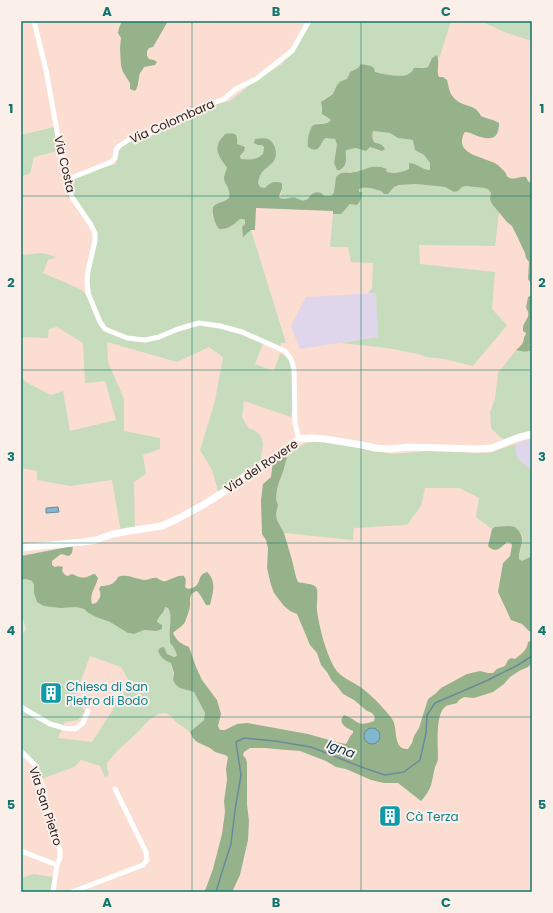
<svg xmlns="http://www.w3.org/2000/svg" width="553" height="913" viewBox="0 0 553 913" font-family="Poppins,sans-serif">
	<rect width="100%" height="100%" fill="#fcddd1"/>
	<!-- industrial -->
	<g fill="#e0d6eb">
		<path d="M376,293L378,337L300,349L291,326L306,297Z"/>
		<path d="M532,439V471L517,458L515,444L527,440Z"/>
	</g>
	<!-- green -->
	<g fill="#c6dcbd" fill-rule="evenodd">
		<path d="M309,21H451L439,59L437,55L430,61L428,67L425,68L418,67L409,74L401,76H391L375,72L374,68L371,67L361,64L358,68L350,72L347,79C338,82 336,86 333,94L324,99L321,104C322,108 321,112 324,116C325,117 329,119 332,120C328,124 325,123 321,123C318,123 315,125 312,126L308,139L322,143L323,140L325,138L335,139L337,144L334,163L337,170L343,168L346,164V149L370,147L373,148L379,151C375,144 372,139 373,131L390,133L398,138L413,140L415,143L414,147L420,153L424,155L430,163V170L423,169L419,166L408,165L409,169L403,172L389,173L384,168L376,166L364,169L354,172H345L336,177L334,192L331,197L309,196L308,199L303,201L293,198L285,200L280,198L282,191V183L273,182L265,188L260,187L258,183L261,173L264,169L272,143L258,145H262L264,147L263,154C254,160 251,161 241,159L240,156L242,155L240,146L237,144L234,134H225L219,142L218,155L221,157L227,168C226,171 224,175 224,178C224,184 231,188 229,198L225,201L221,202L212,215L215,223L219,228C228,230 234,224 240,218L244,219L245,221C245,225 242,227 242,231L245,235L247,232L251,230L286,343H281L280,347L264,341L255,364L274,371L280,353L287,357L295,370V396L291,417L244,401L242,417L247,426L250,429L254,430L259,434L262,439L263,445L261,457L264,462L219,494L212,470L200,450L215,401L223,357L209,347L177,362L107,342L108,362L124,399V431L160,438V449L143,455L146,474L134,482L135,529L121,532L112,480L70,486L37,480V471L21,468V377L26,382L51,395L63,391L70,431L116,420L105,381L85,383L83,343L57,327L49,329L48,338L21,337V255L42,253L56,257L48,260L43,273L80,289L87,295L91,294L89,278L96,235L74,199L68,198L67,187V176L116,164L120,148L129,142L156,132L185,111L230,101L251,84L282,64Z"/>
		<path d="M481,21H532V41L504,32Z"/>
		<path d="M54,127L58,151L34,157L30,174L21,176V135Z"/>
		<path d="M416,184L445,187L454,192L458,191L462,187L466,186L484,188L488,189L491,193L490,199L499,212L495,246L419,245L420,264L495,272L492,309L507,325L473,366L444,359L426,357L418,354L387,348L341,343L378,337L376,293H368L372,288L373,263L351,262L348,247H330L333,214C341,215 345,210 350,204L357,205L359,203L362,195L359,192V189C366,186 374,189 381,191L384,194H387L394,187L399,185Z"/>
		<path d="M532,342V434L506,441L498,435L491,428L490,412L495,399L498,373L516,350L522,352L530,347V344Z"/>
		<path d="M320,441L393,454L440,450L473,453H489L515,444L517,458L532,471V548L530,557L522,561L519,559L523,537L521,533L515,527H495L492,529L476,517L479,498L459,488H425L421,506L407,525L354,528L353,540L284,533L277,520L276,514L278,505L276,499L279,482L283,472L288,453L306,443Z"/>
		<path d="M26,579L32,581L34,585V593L61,608L76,607L84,609L87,612L96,617L110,622L128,633L134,634L144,630L156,631L158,618L162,615L165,607C174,611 170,621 170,629C169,633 170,638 170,643C174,647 176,651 177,656L174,657L167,654C171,663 174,670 173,680L188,690L194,692L205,713L204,720L190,732L176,722L171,716L168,714L164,713L158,714L149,720L136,734L117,751L107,763V768L109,775L105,777L100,766L81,760L74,767L41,779L37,765L21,750V636L26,629L23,619H21V580ZM90,656L121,667L130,683L92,742L58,738L65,722L78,720L85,711L75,697Z"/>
		<path d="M34,874L53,877L52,892H21V878Z"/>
	</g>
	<!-- forest -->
	<g fill="#96b28a">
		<path d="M122,21H168L153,47L149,48L147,51V56L149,59L154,60L157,62L155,65L144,67C143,69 142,71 140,73C138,79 139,86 135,91L130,89V83L123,72L121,66L120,48L121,38L118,33L119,28Z"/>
		<path d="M437,55C440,64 436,70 439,77H443L447,80C449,87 449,93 454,98C463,108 475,103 481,116C487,119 493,119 499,123C499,136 494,141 481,137C475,136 471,132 465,132C463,134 463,136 462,140C460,156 488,158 498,165C500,167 503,170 505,172C507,175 506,177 510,178C516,180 520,176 526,177L528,181L532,184V291L530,282L528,279L529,262L526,258L525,253L522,247L517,236L512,226L507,222L492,204L490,199L491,193L488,189L484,188L466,186L462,187L458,191L454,192L445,187L416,184L399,185L394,187L388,194H384L381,191C374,189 366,186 359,189V192H362C362,197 360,202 357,205L350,204L341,214H333V211L256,208L255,230H251C248,232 246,235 243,237L242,227L245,224V221L244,219H240C234,224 228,230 219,229C214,222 212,215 213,207C219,201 223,203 229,198C231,188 224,184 224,178C224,175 226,171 227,168C223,161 215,153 218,145C219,140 223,137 225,134C235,133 238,133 237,144L245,147L244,151L240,156L241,159C250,160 256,160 263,154L264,147L262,145H258L254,143L255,139C261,138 268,137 272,142C278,150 277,160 270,165C268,167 265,169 263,171C260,174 259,179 258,183L260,187L265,188C271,182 273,181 282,183V189L279,196L280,198C286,201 290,196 296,198C302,200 300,202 308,199C311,193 319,189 324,196C329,196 332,197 334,192L336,177C343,170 347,174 355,172C368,169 373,163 387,169L386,171C392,175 403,172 409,169V163C417,163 422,170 430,170V163L424,155L415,150L413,140L398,138L390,133L373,131C372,136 372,139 375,143C379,143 383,145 385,149L382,151L370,147L366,151L356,148L346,150C345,159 349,164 340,170H337L334,163L337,144L335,139L325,138C319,145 320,154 308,147C307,140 309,132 312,126C318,122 327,126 331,120L322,114V108L321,102L333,94C337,85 337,82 347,79L350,72L358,68L361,64L371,66L374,68L375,72C383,74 404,79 410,73C412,72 413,69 414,68C419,67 423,69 428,67L432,58Z"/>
		<path d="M530,296H532V342L530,344L531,350C526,353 521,351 516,350C521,346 524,343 524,337L525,336L526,333L523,331C523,329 523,325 524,324C527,318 531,315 526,308L528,297Z"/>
		<path d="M288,453L283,472L279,482L277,490L276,499L278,505L276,514L277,520L284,533L292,560L296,577L298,582C302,583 314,584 316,587C319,591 316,605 317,611C320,630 325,650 334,667C340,678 353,681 363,689C372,696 382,706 389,715C391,717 393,720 394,723C397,732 394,750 408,749L412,743L414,736L419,728L428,699L435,694L441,688L467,674L480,671L488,673H493L497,669L505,666L508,660L511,658L515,659C521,654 527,651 528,642L532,641V663L528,667L519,671L510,677L504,684L493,692L474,698L464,697L459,700L457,703C453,705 448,704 445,707C435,715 438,746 438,758C438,762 436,764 435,767C431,783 433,788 421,801L398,783H384L371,780L346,769L336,767L326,761L300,751L275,749L265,748H250L244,752L243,755L246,759L247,763V805L249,821L248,840L240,875L232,892H204L206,888L213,869L222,834L225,812L224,801L227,780L226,769L228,757L225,755L215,752L210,748L197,742L193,738L190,732L204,720L205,713L194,692L180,688L176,685L173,680L174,673L171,663C164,660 161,658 158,651L160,648L164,647L167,654L174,657L177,656C176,651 174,647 170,643C170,638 169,633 170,629C170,621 172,615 168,608L165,607C164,614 158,616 157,622L162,625V629L156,631L144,630L134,634L128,633L110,622L96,617L87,612L84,609L76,607L61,608L44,606L37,602L34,593V585L32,581L26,579L21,580V556L73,546L72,553L69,556L61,554L52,561V565L55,567L59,566L63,567L62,571L65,575L68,576L72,574C78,577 83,579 89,576C94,574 89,575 95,574L98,578C96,587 89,594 92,604L96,603C100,599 102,595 99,589L101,586C108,586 115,584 118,577C126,573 136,579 145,580C149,580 153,577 157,578C161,580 162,582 166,581C173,579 177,575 184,576L186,580L185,587L188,589C204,587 195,575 207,572C217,581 213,593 210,605H206C203,600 201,595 197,591C189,593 190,599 190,606C189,611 187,617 185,622C182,627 177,629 173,633C177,641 181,644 189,647L196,667L202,680L217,700L221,714L218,726L220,730H225L237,724L247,723L308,734L340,743L346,744C349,740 349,736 353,733V731C346,728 337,723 344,715C359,720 356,728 374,721L375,717L372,713L367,711L354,700L343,694L337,686L332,681L327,672L321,665L317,653L310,645L297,614L290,611L284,606L274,593L271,585L267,568L268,548L266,540L262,534L261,500L263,484L271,477L273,461Z"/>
		<path d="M509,526L515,527C528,538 519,545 519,559L522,561L530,557L532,548V591L531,597H532V632L529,631L522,624L511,620L498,592L503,563L510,556L512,545L511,543L507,542C500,548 496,554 488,546L492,529L495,527Z"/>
	</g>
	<!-- water -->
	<g fill="#82b8ce" stroke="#698b99">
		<path d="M58,507L59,512L46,513V508Z"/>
		<circle cx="372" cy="736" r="8"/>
	</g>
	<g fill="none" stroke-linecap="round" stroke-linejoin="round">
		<!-- stream -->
		<path stroke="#698b99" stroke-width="1.5" d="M216,892L222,872L231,844L235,810L241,775L236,742L244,738L275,741L311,747L364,768L385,775L404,772L420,760L426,733L427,715L435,703L486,681L518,665L532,656"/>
		<!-- street -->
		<g stroke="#fff" stroke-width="5">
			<path d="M34,21L46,70L57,131L62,162L66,180L72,197L91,225L95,233V241L88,271L87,281L88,293L100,322L105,329L127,338L145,340L159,337L178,329L199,323L220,326L242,332L285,351L291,359L294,369L295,423L299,439"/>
			<path d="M66,180L111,162L115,158L116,150L119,146L130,139L144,133H151L166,126L186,113L224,99L236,89L256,79L292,51L309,21"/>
			<path d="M21,707L50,724L64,728L75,729L83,723L88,711"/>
			<path d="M21,751L35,765L43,788L50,819L58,842L60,851V858L57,865L53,892"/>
			<path d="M21,851L57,865"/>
			<path d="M72,892L143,865L147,860L146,852L115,789"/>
		</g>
		<!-- secondary -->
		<path stroke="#fff" stroke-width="7" d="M21,548L83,542L96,540L113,534L129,531L162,526L179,518L203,505L222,493L241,479L272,459L299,439L311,438L325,439L362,445L375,448L389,449L409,447L476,449L492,448L517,438L532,434"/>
	</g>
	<!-- grid -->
	<path fill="none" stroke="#0f766e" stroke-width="1" stroke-opacity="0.55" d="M192,21V892M361,21V892M21,196H532M21,370H532M21,543H532M21,717H532"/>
	<!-- icons -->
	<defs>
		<g id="building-square" transform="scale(1.15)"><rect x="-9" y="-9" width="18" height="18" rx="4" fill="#0f9aa8" stroke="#fbefea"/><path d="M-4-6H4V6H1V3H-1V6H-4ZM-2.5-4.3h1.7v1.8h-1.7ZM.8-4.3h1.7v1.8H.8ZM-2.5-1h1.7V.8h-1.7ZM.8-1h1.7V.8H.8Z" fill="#fff"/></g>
	</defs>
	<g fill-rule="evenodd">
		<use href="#building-square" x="51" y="693"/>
		<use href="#building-square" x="390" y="816"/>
	</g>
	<g text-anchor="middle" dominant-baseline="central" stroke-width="4" stroke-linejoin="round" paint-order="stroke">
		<!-- street labels -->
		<g font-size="12" fill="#2e231e" stroke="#fbefea">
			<text transform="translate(172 121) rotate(-24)">Via Colombara</text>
			<text transform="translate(65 164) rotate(77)">Via Costa</text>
			<text transform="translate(261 466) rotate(-34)">Via del Rovere</text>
			<text transform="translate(46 806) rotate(72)">Via San Pietro</text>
		</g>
		<!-- culture labels -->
		<g font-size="12" fill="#0d838f" stroke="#fbefea" text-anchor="start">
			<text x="66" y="686">Chiesa di San<tspan x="66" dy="14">Pietro di Bodo</tspan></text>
			<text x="406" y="816">Cà Terza</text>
		</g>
		<!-- water labels -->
		<g font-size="13" font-style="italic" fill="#023545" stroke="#fbefea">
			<text transform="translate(341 749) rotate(21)">Igna</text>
		</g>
	</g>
	<!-- border -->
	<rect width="553" height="913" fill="none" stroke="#fbefea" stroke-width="44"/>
	<rect x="22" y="22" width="509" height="869" fill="none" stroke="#0f766e" stroke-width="1.5"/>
	<g font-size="13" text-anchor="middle" font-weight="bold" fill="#0f766e">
		<text x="107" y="16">A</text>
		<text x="276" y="16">B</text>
		<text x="446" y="16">C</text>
		<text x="11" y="113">1</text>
		<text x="542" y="113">1</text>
		<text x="11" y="287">2</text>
		<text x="542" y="287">2</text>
		<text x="11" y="461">3</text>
		<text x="542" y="461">3</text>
		<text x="11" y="635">4</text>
		<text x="542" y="635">4</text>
		<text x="11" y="809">5</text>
		<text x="542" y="809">5</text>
		<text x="107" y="907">A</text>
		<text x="276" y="907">B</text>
		<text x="446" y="907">C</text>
	</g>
</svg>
